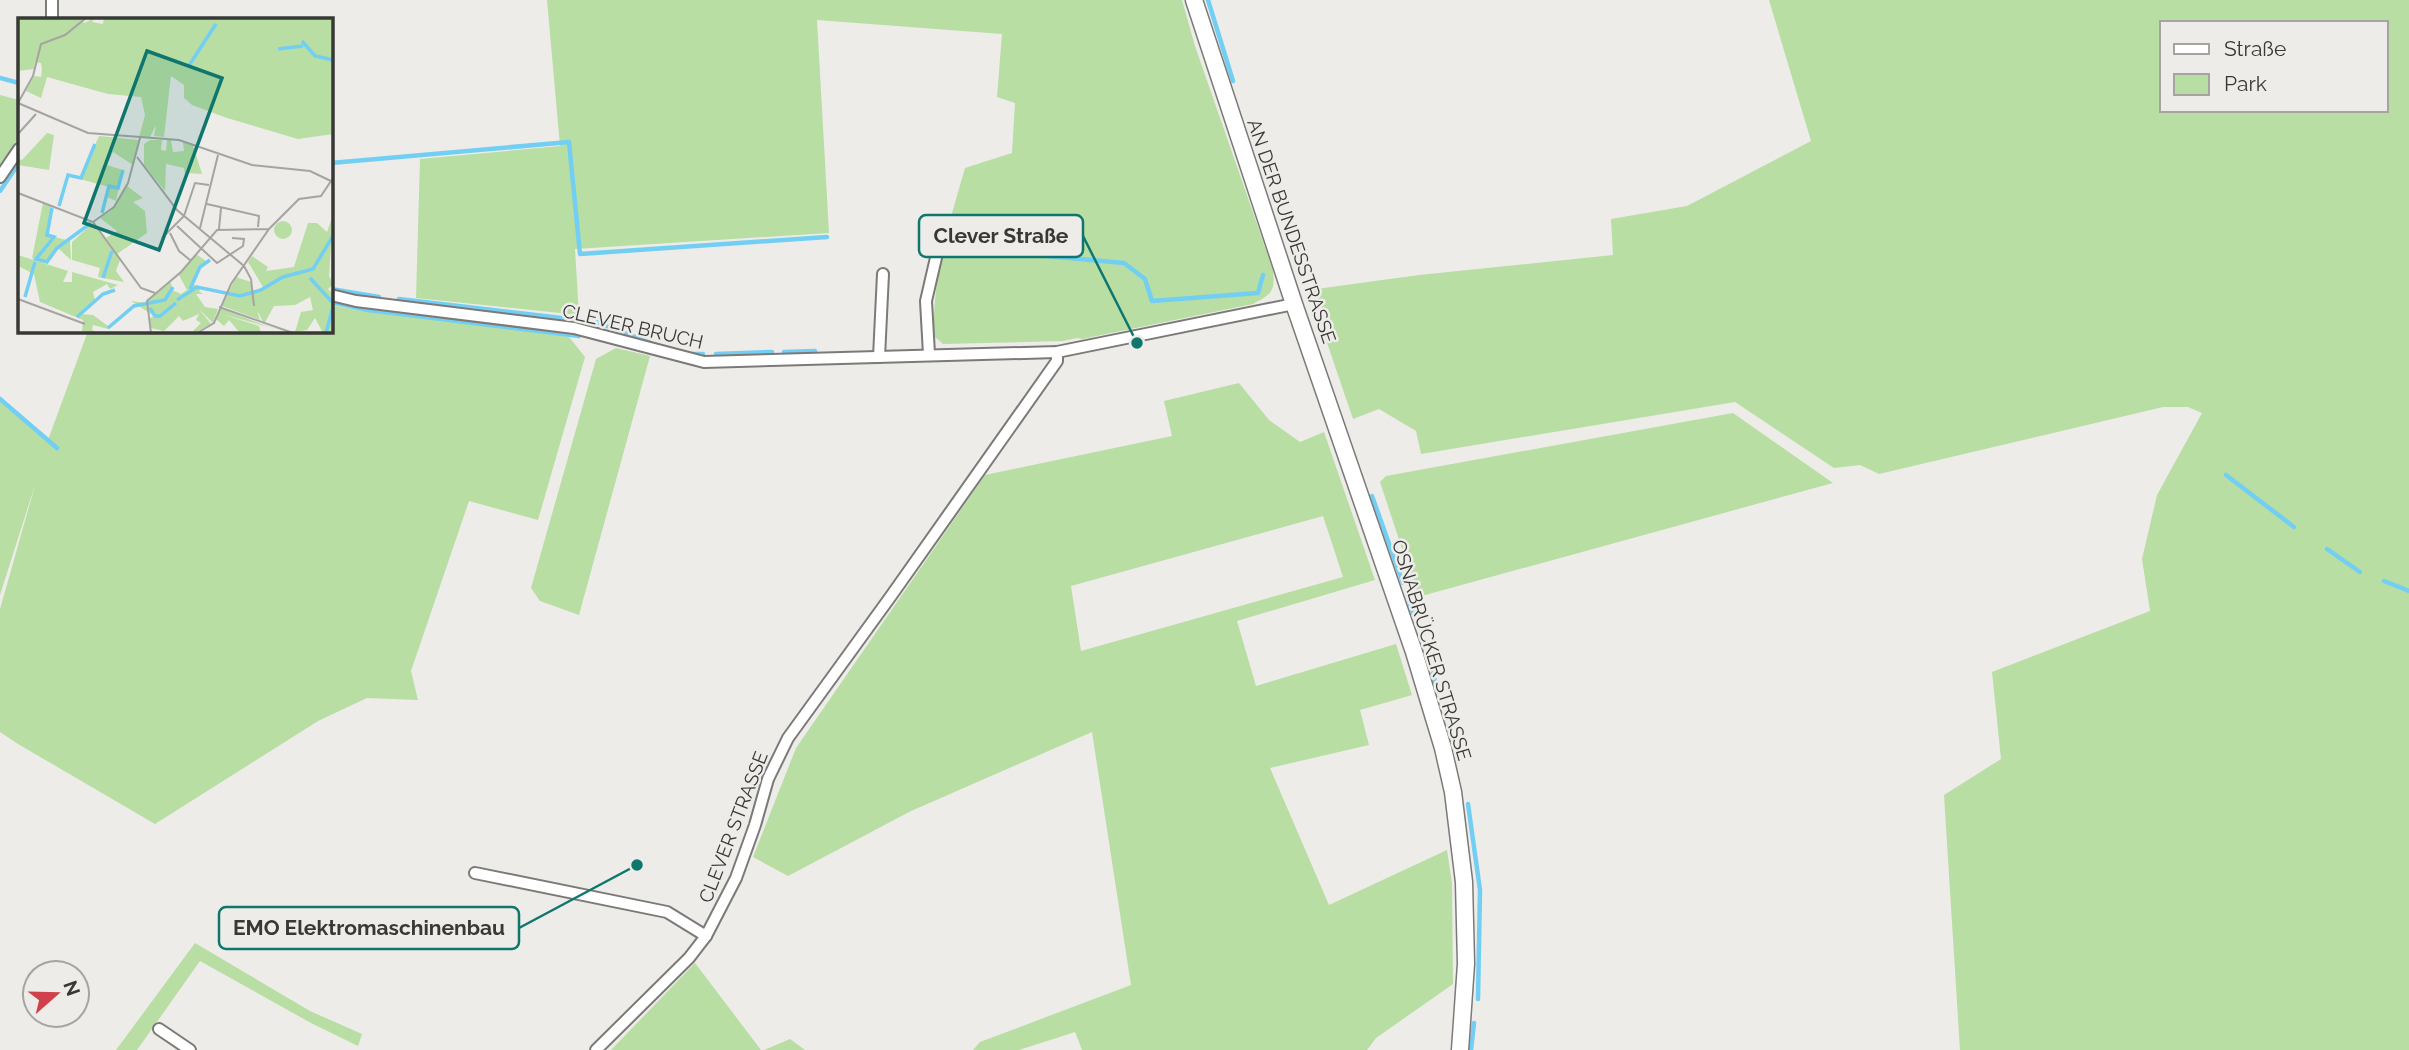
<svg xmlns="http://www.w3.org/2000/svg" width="2409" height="1050" viewBox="0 0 2409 1050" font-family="Raleway,sans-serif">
	<rect width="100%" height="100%" fill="#edece9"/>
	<!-- green -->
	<g fill="#b8dea3" fill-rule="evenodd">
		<path d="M547,0H1182L1195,46L1273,270C1275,292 1272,294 1253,304L1082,339L1077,338L1063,341L943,344L934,336C932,278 949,223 965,168L1012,153L1015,103L997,97L1002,34L817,20L829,233L575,249L579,315L416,298L420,159L560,146Z"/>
		<path d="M1769,0H2409V1050H1960L1944,795L2001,759L1992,672L2150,611L2142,559L2157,495L2202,413L2188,407H2163L1879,474L1860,465L1834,468L1735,402L1421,454L1416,431L1379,409L1353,419L1309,290L1419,275L1613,255L1611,219L1687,206L1811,141ZM2162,23H2386V110H2162Z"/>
		<path d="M0,95L19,100V137L0,166Z"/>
		<path d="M331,305L357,310L518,328L569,337L585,357L538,520L469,501L411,671L418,700L367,698L318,721L155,824L18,744L0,732V609L36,482L0,595V402L48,440L88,331H331Z"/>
		<path d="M616,348L650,356L579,615L540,601L531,588L596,359Z"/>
		<path d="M1239,383L1269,420L1300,442L1324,432L1375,580L1237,621L1256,686L1396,644L1412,695L1360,710L1369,745L1270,768L1329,905L1447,850L1452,883L1453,984L1376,1038L1367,1050H1082L1075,1032L1019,1050H973L980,1042L1131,985L1092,732L911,811L788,876L753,857L796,748L985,475L1172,436L1164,401ZM1323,516L1343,577L1081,651L1071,586Z"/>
		<path d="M1733,413L1833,483L1418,597L1380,482L1386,476Z"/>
		<path d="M195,943L310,1011L362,1034L358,1046L311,1023L200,961L137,1050H116Z"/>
		<path d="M695,963L761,1050H611Z"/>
		<path d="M790,1039L805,1050H764Z"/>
	</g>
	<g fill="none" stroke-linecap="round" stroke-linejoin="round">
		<!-- stream -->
		<g stroke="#72cff3" stroke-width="4.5">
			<path d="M1208,0L1233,81"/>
			<path d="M0,78L19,83"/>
			<path d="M331,163L569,142L580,254L827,237"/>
			<path d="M0,191L19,163"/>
			<path d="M957,248L1124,263L1145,279L1152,301L1258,293L1263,275"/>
			<path d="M331,289L379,297"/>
			<path d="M399,299L570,319"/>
			<path d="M331,302L368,310L579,336"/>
			<path d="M594,321L651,343"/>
			<path d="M784,352L815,351"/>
			<path d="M690,354H703"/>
			<path d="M716,354L772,352"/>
			<path d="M0,399L57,448"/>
			<path d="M2226,475L2294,527"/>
			<path d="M1372,496L1403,583"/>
			<path d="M2327,549L2360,572"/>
			<path d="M2384,581L2409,591"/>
			<path d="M1409,600L1414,616"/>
			<path d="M1433,673L1435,682"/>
			<path d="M1468,804L1480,890L1478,999"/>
			<path d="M1471,1050L1474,1023"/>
		</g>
		<!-- street casing -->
		<g stroke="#7b7a78" stroke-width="14">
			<g id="street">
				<path d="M52,19V0"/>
				<path d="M0,177L19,149"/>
				<path d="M331,295L356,301L574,328L704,362L1057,352L1294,304"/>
				<path d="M929,354L926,301L938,249"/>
				<path d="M879,357L883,274"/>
				<path d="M475,873L667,912L706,936"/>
				<path d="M159,1029L190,1050"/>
				<path d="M596,1050L689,958L706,936L736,878L755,825L768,779L788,738L891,596L1057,361V352"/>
			</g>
		</g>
		<!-- secondary casing -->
		<g stroke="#7b7a78" stroke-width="19">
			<path id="secondary" d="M1194,0L1294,304L1414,652L1443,748L1453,792L1464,882L1466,964L1460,1050"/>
		</g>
		<!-- street -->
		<use href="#street" stroke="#fff" stroke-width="10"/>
		<!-- secondary -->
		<use href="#secondary" stroke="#fff" stroke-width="16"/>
	</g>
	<g text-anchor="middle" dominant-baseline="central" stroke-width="5" stroke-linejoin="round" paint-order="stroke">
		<!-- street labels -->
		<g font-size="19" fill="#383836" stroke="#edece9">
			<text transform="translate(1292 231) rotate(71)">AN DER BUNDESSTRASSE</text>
			<text transform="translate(633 326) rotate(13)">CLEVER BRUCH</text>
			<text transform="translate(1432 650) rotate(73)">OSNABRÜCKER STRASSE</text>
			<text transform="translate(733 827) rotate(-69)">CLEVER STRASSE</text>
		</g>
	</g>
	<!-- overview -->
	<g transform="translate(18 18)">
		<rect width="315" height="315" fill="#edece9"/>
		<path d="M0,0H62L66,5L77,0L74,4L85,6L86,0H315V116L280,121L209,100L174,87L166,80V67L153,58L146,119L136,118L138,107L132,119H121L127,97L123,79L90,76L29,59L23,80L8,73L16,58L23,59L24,51L23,45L17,44L16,51L0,53ZM29,115L36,117L31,152L0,147V141L4,142ZM81,118L121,122L115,147L95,134L89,147L105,152L98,183L89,179L91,169L62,161ZM132,122H144L143,132L148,133L149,122H153L155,134L166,133L165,124L175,127L184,156L168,155V165L166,150L148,146L147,173L126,147V126ZM109,168L125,180L115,184L127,193L129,215L99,236L88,220L99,213L82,200L93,193ZM25,185L34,189L29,217L52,223L53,242L40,230L29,245L14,240ZM315,197L311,258L315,266L310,271L315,276V315H305L297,300L289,312L277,314L283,294L295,292L292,279L277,287L256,288L246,306L239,292L242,302L204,288L218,259L233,264L235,275L245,269L230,244L234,238L250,249L248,253L276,249L290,205H299L309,214ZM256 212a9 9 0 1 1 18 0a9 9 0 1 1-18 0ZM75,205L102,242L98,253L106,264L80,259L82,250L54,242V224ZM178,236L188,243L173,266L207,274L183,270L181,274H182L185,276H178L187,289L200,291L195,305L180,290L193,306L178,314L175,313L183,305L178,302L181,296L165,303L161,298L146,313L133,310L130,301L136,298L113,283L128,285L153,264L154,272L163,276L169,272L161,257ZM0,237L50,253L45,264H54V254L100,267L92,271L89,266L75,274L77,282L62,296L75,297L90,308L102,298L90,311L75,307L74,312L81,315H64L65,302L22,284L16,256L0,248ZM203,290L248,308L273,315L203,296L241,308L243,315H222L211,302L206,308L198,301Z" fill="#b8dea3"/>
		<path fill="none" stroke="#72cff3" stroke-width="3.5" d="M284,23L297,38L315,42M260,31L285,28M170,49L198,6M41,188L50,157L63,160L77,126M34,190L29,217L36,219L18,241L29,244L39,230L73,205M84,195L91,168L100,170L105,152M85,260L94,233M292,260L315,285M172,271L182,249L192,242M7,279L17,244M159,282L179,269L222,278L243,272L265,259L295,251L315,218M132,290L137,298H142L158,285M59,299L85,276L97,272M90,310L116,288L147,282L155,269M308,315L315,289"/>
		<path fill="none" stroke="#a5a4a1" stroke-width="2" d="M0,85L15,58L23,26L47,17L68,0M0,85L70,115L161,122L234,147L292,153L315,164M0,116L18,96M119,139L159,192L226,248M0,175L75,204L123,270L137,275M189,186L241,198L240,209M75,204L96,189L110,165L122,120M159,208L199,245L225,228L226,221L214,220M182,210L200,137M201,211L203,190M152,215L161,233L172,242M144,220L166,198L177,165L191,167M226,248L233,261L236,288M0,281L67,306M201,289L275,315M133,315L129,283L163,254L199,212L251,211M179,315L196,305L213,266L251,211L281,181L303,178L315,160"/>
		<path fill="#0f766e" fill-opacity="0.15" stroke="#0f766e" stroke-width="3.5" d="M129,33L204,60L141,232L66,205Z"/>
		<rect width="315" height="315" fill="none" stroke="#383836" stroke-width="3.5"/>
	</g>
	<!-- callouts -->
	<path fill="none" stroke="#0f766e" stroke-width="2.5" d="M1137 343L1083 236M637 865L519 928"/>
	<g fill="#0f766e" stroke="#edece9" stroke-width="2.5">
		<circle cx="1137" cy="343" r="7"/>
		<circle cx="637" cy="865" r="7"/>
	</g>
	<g fill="#edece9" stroke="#0f766e" stroke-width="2.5">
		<rect x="919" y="215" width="164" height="42" rx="7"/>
		<rect x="219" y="907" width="300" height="42" rx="7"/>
	</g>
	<g font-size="21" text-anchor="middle" font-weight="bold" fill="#383836">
		<text x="1001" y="243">Clever Straße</text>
		<text x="369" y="935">EMO Elektromaschinenbau</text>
	</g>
	<!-- legend -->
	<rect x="2160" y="21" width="228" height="91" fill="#edece9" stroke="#a5a4a1" stroke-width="2"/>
	<rect x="2174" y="44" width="35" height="10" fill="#ffffff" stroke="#a5a4a1" stroke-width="2"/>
	<text x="2224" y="56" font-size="21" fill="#383836">Straße</text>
	<rect x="2174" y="74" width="35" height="21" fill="#b8dea3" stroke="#a5a4a1" stroke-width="2"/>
	<text x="2224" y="91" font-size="21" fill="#383836">Park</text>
	<!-- north arrow -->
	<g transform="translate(56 994) rotate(70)"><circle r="33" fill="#edece9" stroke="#a5a4a1" stroke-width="2"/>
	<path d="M0-5L12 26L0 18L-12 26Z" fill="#d1414b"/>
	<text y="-10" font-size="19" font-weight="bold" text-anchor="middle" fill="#383836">N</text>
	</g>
</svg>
